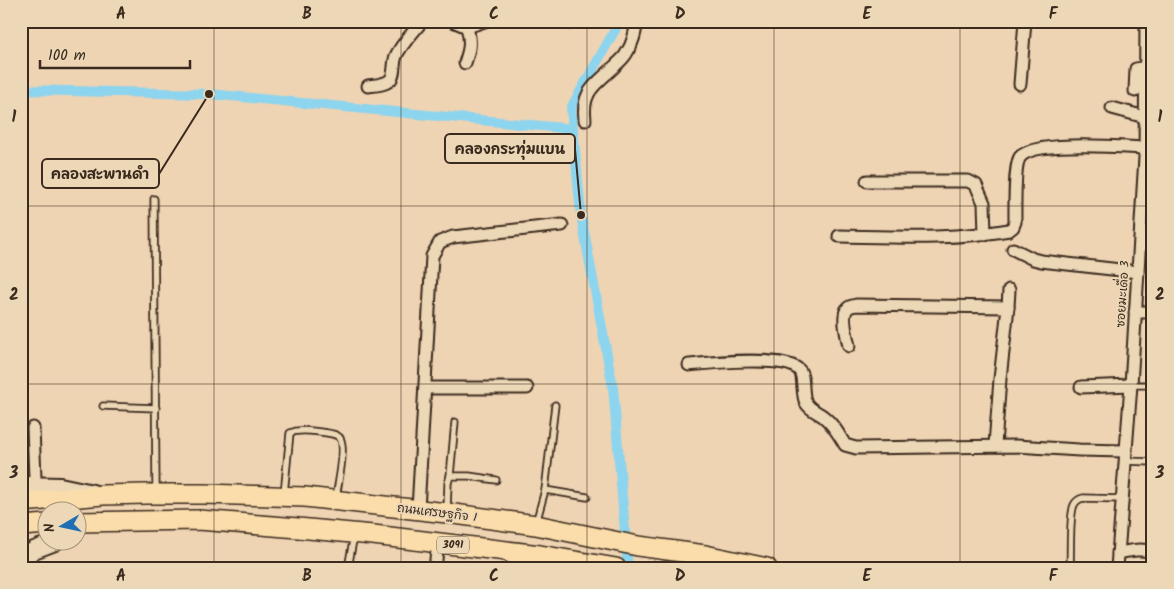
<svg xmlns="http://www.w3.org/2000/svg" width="1174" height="589" viewBox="0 0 1174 589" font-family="Kalam,'Playpen Sans Thai',sans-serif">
	<rect width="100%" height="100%" fill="#efd4b4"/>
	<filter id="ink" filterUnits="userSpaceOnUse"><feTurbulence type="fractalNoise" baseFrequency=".02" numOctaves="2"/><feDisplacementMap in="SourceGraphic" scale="10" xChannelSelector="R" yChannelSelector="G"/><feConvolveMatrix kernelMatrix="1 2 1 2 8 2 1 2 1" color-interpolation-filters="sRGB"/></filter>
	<g filter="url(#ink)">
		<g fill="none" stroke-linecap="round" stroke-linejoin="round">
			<!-- canal -->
			<g stroke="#8dd4ee" stroke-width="10">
				<path d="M620,21L571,108L581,215L613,387L628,568"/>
				<path d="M21,90L209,94L573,129"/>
			</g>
			<!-- lane casing -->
			<g stroke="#3b2a1e" stroke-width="9">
				<g id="lane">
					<path d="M154,199L156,491"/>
					<path d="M1131,385H1153"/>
					<path d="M103,406L156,408"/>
					<path d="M1124,461L1153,462"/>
					<path d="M450,476L455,422"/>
					<path d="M545,490L587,497"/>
					<path d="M284,494L290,433C299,429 310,431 320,432C326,433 334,433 339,437C347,444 338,485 336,497"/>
					<path d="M447,511L448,483L450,476H469L496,480"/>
					<path d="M536,523L545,490L555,405"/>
					<path d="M348,568L354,535"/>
					<path d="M1070,568C1071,554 1069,515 1074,505C1076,501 1079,499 1083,498L1122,499"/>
				</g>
			</g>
			<!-- street casing -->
			<g stroke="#3b2a1e" stroke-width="15">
				<g id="street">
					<path d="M453,21L467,27C471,43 470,48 465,63"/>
					<path d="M563,21L569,23"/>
					<path d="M467,27L485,21"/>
					<path d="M1020,84L1025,21"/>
					<path d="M368,86C375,85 386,85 391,79C395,74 393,63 396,56C402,43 413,33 422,21"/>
					<path d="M1135,91L1136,69L1146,67"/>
					<path d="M1112,108L1145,117"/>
					<path d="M585,120C581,90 597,84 615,66C619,62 623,59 626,54C633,44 635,33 637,21"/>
					<path d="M867,181H968L976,185L984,203L985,234"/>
					<path d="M839,236C897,237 952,240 1009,230L1013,227L1015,222C1015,210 1014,165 1020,157C1034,140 1122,147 1145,148"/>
					<path d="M1013,249L1033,259L1041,261L1138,272"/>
					<path d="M1008,307L1009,290"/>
					<path d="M1135,312H1153"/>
					<path d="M849,346C847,337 841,314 848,308C850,306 853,306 856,305L1008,307L1000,379L995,445"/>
					<path d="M689,365C709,363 786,355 799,370C805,376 801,394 806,403C811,411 818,412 824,417C834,425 839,435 845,445L856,448L1016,446L1079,450L1125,451"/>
					<path d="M1081,387L1131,385"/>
					<path d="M425,388H527"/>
					<path d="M33,428L35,478"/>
					<path d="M418,510L432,256L440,242L453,237L562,225"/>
					<path d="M1118,553C1129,551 1141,548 1153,552"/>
					<path d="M435,568L438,543"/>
					<path d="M1117,568L1131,385L1145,157L1146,21"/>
				</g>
			</g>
			<!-- secondary casing -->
			<g stroke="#3b2a1e" stroke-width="20">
				<g id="secondary">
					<path d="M21,485L60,486L93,493"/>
					<path d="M507,552L525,564L527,568"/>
					<path d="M21,560L34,550L55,542"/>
				</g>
			</g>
			<!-- primary casing -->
			<g stroke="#3b2a1e" stroke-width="22">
				<g id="primary">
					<path d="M21,502L103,495L145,494H204L305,497L447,513L536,525L638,546L705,555L767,568"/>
					<path d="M78,522L199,520L298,528L373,535L540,555L616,568"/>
					<path d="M21,526L48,524"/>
				</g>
			</g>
			<!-- lane -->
			<use href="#lane" stroke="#ecd7b6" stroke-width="5.5"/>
			<!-- street -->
			<use href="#street" stroke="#ecd7b6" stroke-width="11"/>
			<!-- secondary -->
			<use href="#secondary" stroke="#ecd7b6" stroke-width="16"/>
			<!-- primary -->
			<use href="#primary" stroke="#faddab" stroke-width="19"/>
		</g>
	</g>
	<!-- grid -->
	<path fill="none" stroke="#3b2a1e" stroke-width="1" stroke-opacity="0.55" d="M214,21V568M401,21V568M587,21V568M774,21V568M960,21V568M21,206H1153M21,384H1153"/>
	<g text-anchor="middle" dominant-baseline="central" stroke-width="4" stroke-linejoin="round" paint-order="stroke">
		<!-- shield labels -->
		<rect fill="#ecd7b6" stroke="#705e4c" stroke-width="1" x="437" y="536.5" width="32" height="17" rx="4"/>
		<g font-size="11" font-weight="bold" fill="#3b2a1e">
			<text x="453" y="545">3091</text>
		</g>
		<!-- street labels -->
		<g font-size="12" fill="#3b2a1e" stroke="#ecd7b6">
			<text transform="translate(1123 294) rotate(-86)">ซอยมะเดื่อ 3</text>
			<text transform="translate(437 513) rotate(7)">ถนนเศรษฐกิจ 1</text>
		</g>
	</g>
	<!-- callouts -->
	<path fill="none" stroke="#3b2a1e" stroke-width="2" d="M581 215L575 149M209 94L159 174"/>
	<g fill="#3b2a1e" stroke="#ecd7b6" stroke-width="2">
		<circle cx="581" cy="215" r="5"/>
		<circle cx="209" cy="94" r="5"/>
	</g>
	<g fill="#ecd7b6" stroke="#3b2a1e" stroke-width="2">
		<rect x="445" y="134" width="130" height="29" rx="5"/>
		<rect x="42" y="159" width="117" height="29" rx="5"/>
	</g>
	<g font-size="14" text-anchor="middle" font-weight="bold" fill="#3b2a1e">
		<text x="510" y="154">คลองกระทุ่มแบน</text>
		<text x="100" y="179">คลองสะพานดำ</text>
	</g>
	<!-- margin -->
	<rect width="1174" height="589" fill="none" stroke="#ecd7b6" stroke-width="55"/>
	<!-- north arrow -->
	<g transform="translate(62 526) rotate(261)"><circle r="24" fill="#ecd7b6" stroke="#a59279"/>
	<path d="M0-4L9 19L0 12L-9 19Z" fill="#1f6fb2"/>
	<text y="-8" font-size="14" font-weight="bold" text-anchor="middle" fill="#3b2a1e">N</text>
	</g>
	<!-- scale -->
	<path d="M40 60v8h150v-8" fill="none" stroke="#3b2a1e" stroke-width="2.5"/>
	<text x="48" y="60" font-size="15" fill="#3b2a1e" stroke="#ecd7b6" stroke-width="4" paint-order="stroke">100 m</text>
	<rect x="28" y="28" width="1118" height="534" fill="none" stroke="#3b2a1e" stroke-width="2"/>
	<g font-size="16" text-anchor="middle" font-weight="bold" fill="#3b2a1e">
		<text x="121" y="19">A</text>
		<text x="307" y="19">B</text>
		<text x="494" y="19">C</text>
		<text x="680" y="19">D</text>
		<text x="867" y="19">E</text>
		<text x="1053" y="19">F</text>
		<text x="14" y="122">1</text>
		<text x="1160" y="122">1</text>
		<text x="14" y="300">2</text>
		<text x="1160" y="300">2</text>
		<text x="14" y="478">3</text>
		<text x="1160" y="478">3</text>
		<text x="121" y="581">A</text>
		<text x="307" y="581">B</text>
		<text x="494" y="581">C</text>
		<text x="680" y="581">D</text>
		<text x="867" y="581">E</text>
		<text x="1053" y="581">F</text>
	</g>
</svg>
